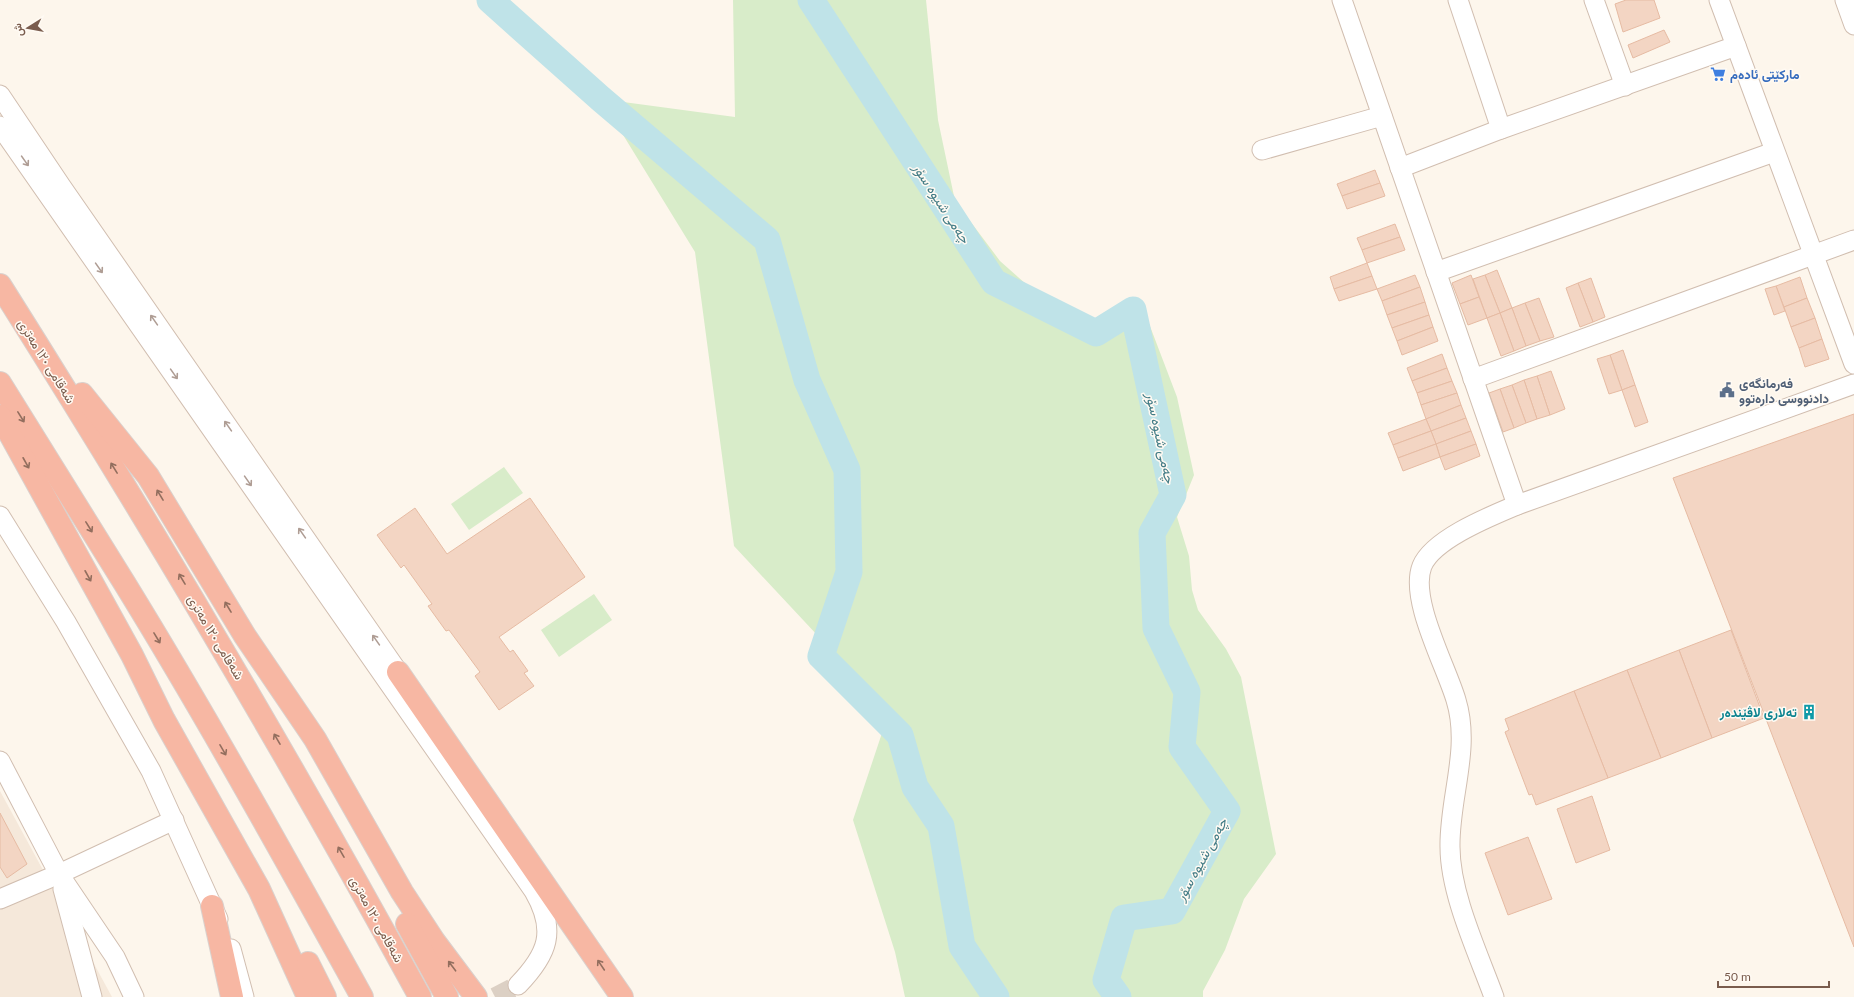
<svg xmlns="http://www.w3.org/2000/svg" width="1854" height="997" viewBox="0 0 1854 997" font-family="Lato,Vazirmatn,sans-serif">
	<rect width="100%" height="100%" fill="#fdf6ec"/>
	<!-- residential -->
	<path fill="#f5e8da" d="M0,791L112,997H0Z"/>
	<!-- green -->
	<g fill="#d8ecc9">
		<path d="M733,0H926L938,120L955,201L1000,261L1069,322L1148,321L1177,397L1194,475L1177,517L1189,556L1192,590L1198,610L1226,649L1241,677L1276,854L1244,899L1225,950L1203,991V997H905L895,952L853,820L889,712L734,546L695,252L601,99L735,117Z"/>
		<path d="M504,467L523,493L469,530L451,504Z"/>
		<path d="M594,594L612,620L559,657L541,630Z"/>
	</g>
	<g fill="none" stroke-linecap="round" stroke-linejoin="round">
		<!-- river -->
		<g stroke="#bfe3e8" stroke-width="27">
			<path d="M490,0L601,99L767,240L807,380L847,470L849,572L821,656L900,735L915,787L941,826L962,946L996,997"/>
			<path d="M811,0L994,282L1096,333L1133,310L1173,495L1152,533L1156,628L1187,692L1182,747L1227,811L1172,911L1124,918L1106,980L1118,997"/>
		</g>
	</g>
	<!-- building -->
	<g fill="#f3d5c3" stroke="#e6bba3">
		<path d="M1626,0H1654L1660,18L1623,32L1615,4Z"/>
		<path d="M1664,30L1670,42L1633,58L1628,45Z"/>
		<path d="M1375,170L1380,183L1342,196L1337,184Z"/>
		<path d="M1380,183L1385,196L1347,209L1342,196Z"/>
		<path d="M1395,224L1400,237L1362,250L1357,238Z"/>
		<path d="M1400,237L1405,250L1367,263L1362,250Z"/>
		<path d="M1367,263L1372,276L1334,289L1330,277Z"/>
		<path d="M1497,270L1512,308L1500,313L1485,275Z"/>
		<path d="M1415,275L1420,287L1382,301L1377,289Z"/>
		<path d="M1471,275L1479,297L1460,304L1452,283Z"/>
		<path d="M1485,275L1500,313L1487,318L1473,279Z"/>
		<path d="M1372,276L1377,289L1339,301L1334,289Z"/>
		<path d="M1800,277L1807,298L1784,307L1776,286Z"/>
		<path d="M1591,278L1605,317L1593,322L1578,283Z"/>
		<path d="M1578,283L1593,322L1580,327L1566,288Z"/>
		<path d="M1776,286L1785,311L1774,315L1765,289Z"/>
		<path d="M1420,287L1425,302L1387,315L1382,301Z"/>
		<path d="M1479,297L1487,318L1468,325L1460,304Z"/>
		<path d="M1539,298L1554,337L1540,341L1525,303Z"/>
		<path d="M1807,298L1815,318L1791,327L1784,307Z"/>
		<path d="M1425,302L1429,315L1392,328L1387,315Z"/>
		<path d="M1525,303L1540,341L1526,346L1512,308Z"/>
		<path d="M1512,308L1526,346L1514,351L1500,313Z"/>
		<path d="M1500,313L1514,351L1501,356L1487,318Z"/>
		<path d="M1429,315L1433,327L1397,341L1392,328Z"/>
		<path d="M1815,318L1822,339L1799,348L1791,327Z"/>
		<path d="M1433,327L1438,341L1402,355L1397,341Z"/>
		<path d="M1822,339L1829,359L1805,367L1799,348Z"/>
		<path d="M1623,350L1635,385L1622,390L1610,355Z"/>
		<path d="M1442,354L1447,368L1412,381L1407,368Z"/>
		<path d="M1610,355L1622,390L1609,394L1597,359Z"/>
		<path d="M1447,368L1452,381L1417,393L1412,381Z"/>
		<path d="M1551,371L1565,409L1550,415L1537,376Z"/>
		<path d="M1537,376L1550,415L1537,419L1524,380Z"/>
		<path d="M1524,380L1537,419L1526,423L1512,385Z"/>
		<path d="M1452,381L1457,393L1421,405L1417,393Z"/>
		<path d="M1512,385L1526,423L1514,428L1500,389Z"/>
		<path d="M1635,385L1648,422L1635,427L1622,390Z"/>
		<path d="M1500,389L1514,428L1503,432L1489,393Z"/>
		<path d="M1457,393L1461,405L1426,419L1421,405Z"/>
		<path d="M1461,405L1466,418L1431,431L1426,419Z"/>
		<path d="M1854,414V947L1673,478Z"/>
		<path d="M1466,418L1471,431L1436,444L1431,431Z"/>
		<path d="M1426,419L1431,431L1393,445L1388,433Z"/>
		<path d="M1431,431L1436,444L1398,458L1393,445Z"/>
		<path d="M1471,431L1476,444L1440,457L1436,444Z"/>
		<path d="M1436,444L1440,457L1403,471L1398,458Z"/>
		<path d="M1476,444L1480,456L1445,470L1440,457Z"/>
		<path d="M530,498L585,577L499,637L510,652L513,650L528,671L524,673L534,686L499,710L475,676L480,672L449,630L446,631L428,606L432,604L404,565L401,568L377,535L415,508L447,554Z"/>
		<path d="M1731,630L1764,718L1712,738L1679,650Z"/>
		<path d="M1679,650L1712,738L1661,758L1627,670Z"/>
		<path d="M1627,670L1661,758L1608,778L1574,691Z"/>
		<path d="M1574,691L1608,778L1536,805L1532,794L1529,795L1505,732L1509,730L1505,719Z"/>
		<path d="M1592,796L1610,850L1576,863L1557,809Z"/>
		<path d="M0,813L27,864L7,878L0,867Z"/>
		<path d="M1528,837L1552,899L1508,915L1485,853Z"/>
	</g>
	<g fill="none" stroke-linecap="round" stroke-linejoin="round">
		<!-- minor-tunnel -->
		<path stroke="#dcd0c4" stroke-width="19" stroke-dasharray="19 10" stroke-linecap="butt" d="M495,997L518,985"/>
		<!-- minor casing -->
		<g stroke="#d1beb0" stroke-width="21">
			<g id="minor">
				<path d="M1342,0L1517,505"/>
				<path d="M1458,0L1501,129"/>
				<path d="M1594,0L1625,86"/>
				<path d="M1719,0L1854,364"/>
				<path d="M1845,0L1854,25"/>
				<path d="M0,95L61,186L398,672"/>
				<path d="M0,126L534,891C557,931 548,954 518,985"/>
				<path d="M1262,150L1382,116"/>
				<path d="M1400,168L1501,129L1736,46"/>
				<path d="M1436,272L1774,152"/>
				<path d="M1473,379L1854,240"/>
				<path d="M0,516L66,622L151,771L218,919"/>
				<path d="M0,761L59,874L115,957L134,997"/>
				<path d="M63,889L92,997"/>
				<path d="M0,899L59,874L174,820"/>
				<path d="M231,949L244,997"/>
				<path d="M1494,997C1478,953 1450,894 1450,847C1449,798 1471,749 1456,700C1446,666 1409,599 1422,566C1433,539 1491,516 1517,505L1854,384"/>
			</g>
		</g>
		<!-- highway casing -->
		<g stroke="#dad1cd" stroke-width="24">
			<g id="highway">
				<path d="M0,285C147,518 288,755 420,997"/>
				<path d="M0,383C42,450 84,517 125,584C208,719 285,858 362,997"/>
				<path d="M82,394L148,476L245,636L315,739L402,892L434,941L476,997"/>
				<path d="M0,416L132,655L164,720L259,889L308,997"/>
				<path d="M398,672L622,997"/>
				<path d="M212,906L232,997"/>
				<path d="M407,924L447,997"/>
				<path d="M308,963L325,997"/>
			</g>
		</g>
		<!-- minor -->
		<use href="#minor" stroke="#fff" stroke-width="19"/>
		<!-- highway -->
		<use href="#highway" stroke="#f7b7a3" stroke-width="22"/>
	</g>
	<!-- one-way arrows -->
	<defs><path id="oneway-shaft" d="M-6 0H5M1.5-3L5.5 0L1.5 3" fill="none" stroke-width="1.6" stroke-linecap="round" stroke-linejoin="round"/></defs>
	<g stroke="#af9d94">
		<use href="#oneway-shaft" transform="translate(25 161) rotate(55)"/>
		<use href="#oneway-shaft" transform="translate(99 268) rotate(55)"/>
		<use href="#oneway-shaft" transform="translate(154 320) rotate(-125)"/>
		<use href="#oneway-shaft" transform="translate(174 374) rotate(55)"/>
		<use href="#oneway-shaft" transform="translate(228 426) rotate(-125)"/>
		<use href="#oneway-shaft" transform="translate(248 481) rotate(55)"/>
		<use href="#oneway-shaft" transform="translate(302 533) rotate(-125)"/>
		<use href="#oneway-shaft" transform="translate(376 640) rotate(-125)"/>
	</g>
	<g stroke="#936e5e">
		<use href="#oneway-shaft" transform="translate(21 417) rotate(58)"/>
		<use href="#oneway-shaft" transform="translate(26 463) rotate(61)"/>
		<use href="#oneway-shaft" transform="translate(114 468) rotate(-122)"/>
		<use href="#oneway-shaft" transform="translate(160 495) rotate(-121)"/>
		<use href="#oneway-shaft" transform="translate(89 527) rotate(58)"/>
		<use href="#oneway-shaft" transform="translate(88 576) rotate(61)"/>
		<use href="#oneway-shaft" transform="translate(182 579) rotate(-121)"/>
		<use href="#oneway-shaft" transform="translate(228 607) rotate(-121)"/>
		<use href="#oneway-shaft" transform="translate(157 638) rotate(59)"/>
		<use href="#oneway-shaft" transform="translate(277 739) rotate(-120)"/>
		<use href="#oneway-shaft" transform="translate(223 750) rotate(60)"/>
		<use href="#oneway-shaft" transform="translate(341 852) rotate(-120)"/>
		<use href="#oneway-shaft" transform="translate(601 965) rotate(-124)"/>
		<use href="#oneway-shaft" transform="translate(452 966) rotate(-127)"/>
	</g>
	<!-- icons -->
	<defs>
		<g id="supermarket-bare" transform="scale(1.2)"><path d="M-6-5.5h2.5l.6 2H6L4.5 2H-2.5L-4.4-4H-6ZM-1.5 3.2a1.3 1.3 0 1 0 .1 0ZM3 3.2a1.3 1.3 0 1 0 .1 0Z" fill="#3f7fe0" stroke="#fffaf3" stroke-width="2.5" paint-order="stroke"/></g>
		<g id="civic-bare" transform="scale(1.2)"><path d="M-.6-6.5H3V-4.5H.6V-3L4-1V1h2V6H-6V1h2V-1L-.6-3ZM-1.2 2.5V6h2.4V2.5Z" fill="#5c6f8a" stroke="#fffaf3" stroke-width="2.5" paint-order="stroke"/></g>
		<g id="building-bare" transform="scale(1.2)"><path d="M-4-6H4V6H1V3H-1V6H-4ZM-2.5-4.3h1.7v1.8h-1.7ZM.8-4.3h1.7v1.8H.8ZM-2.5-1h1.7V.8h-1.7ZM.8-1h1.7V.8H.8Z" fill="#0f9aa8" stroke="#fffaf3" stroke-width="2.5" paint-order="stroke"/></g>
	</defs>
	<g fill-rule="evenodd">
		<use href="#supermarket-bare" x="1718" y="74"/>
		<use href="#civic-bare" x="1727" y="390"/>
		<use href="#building-bare" x="1809" y="712"/>
	</g>
	<g text-anchor="middle" dominant-baseline="central" stroke-width="3" stroke-linejoin="round" paint-order="stroke">
		<!-- shop labels -->
		<g font-size="13" font-weight="bold" fill="#366cbe" stroke="#fffaf3" text-anchor="start">
			<text x="1730" y="74">مارکێتی ئادەم</text>
		</g>
		<!-- street labels -->
		<g font-size="13" fill="#7a5c4d" stroke="#fffaf3">
			<text transform="translate(47 361) rotate(58)">شەقامی ١٢٠ مەتری</text>
			<text transform="translate(216 637) rotate(59)">شەقامی ١٢٠ مەتری</text>
			<text transform="translate(377 919) rotate(61)">شەقامی ١٢٠ مەتری</text>
		</g>
		<!-- service labels -->
		<g font-size="13" font-weight="bold" fill="#4e5e75" stroke="#fffaf3" text-anchor="start">
			<text x="1739" y="383">فەرمانگەی<tspan x="1739" dy="15">دادنووسی دارەتوو</tspan></text>
		</g>
		<!-- culture labels -->
		<g font-size="13" font-weight="bold" fill="#0d838f" stroke="#fffaf3" text-anchor="end">
			<text x="1797" y="712">تەلاری لاڤێندەر</text>
		</g>
		<!-- water labels -->
		<g font-size="14" font-style="italic" fill="#437c86" stroke="#fffaf3">
			<text transform="translate(942 203) rotate(57)">چەمی شیوە سۆر</text>
			<text transform="translate(1161 438) rotate(78)">چەمی شیوە سۆر</text>
			<text transform="translate(1201 859) rotate(-61)">چەمی شیوە سۆر</text>
		</g>
	</g>
	<!-- north arrow -->
	<g transform="translate(28 28) rotate(259)" stroke="#fffaf3" stroke-width="3" paint-order="stroke">
	<path d="M0-3L7 15L0 10L-7 15Z" fill="#7a5c4d"/>
	<text y="-6" font-size="11" font-weight="bold" text-anchor="middle" fill="#7a5c4d">ش</text>
	</g>
	<!-- scale -->
	<path d="M1718 981v6h111v-6" fill="none" stroke="#7a5c4d" stroke-width="2"/>
	<text x="1724" y="981" font-size="12" fill="#7a5c4d" stroke="#fffaf3" stroke-width="3" paint-order="stroke">50 m</text>
</svg>
